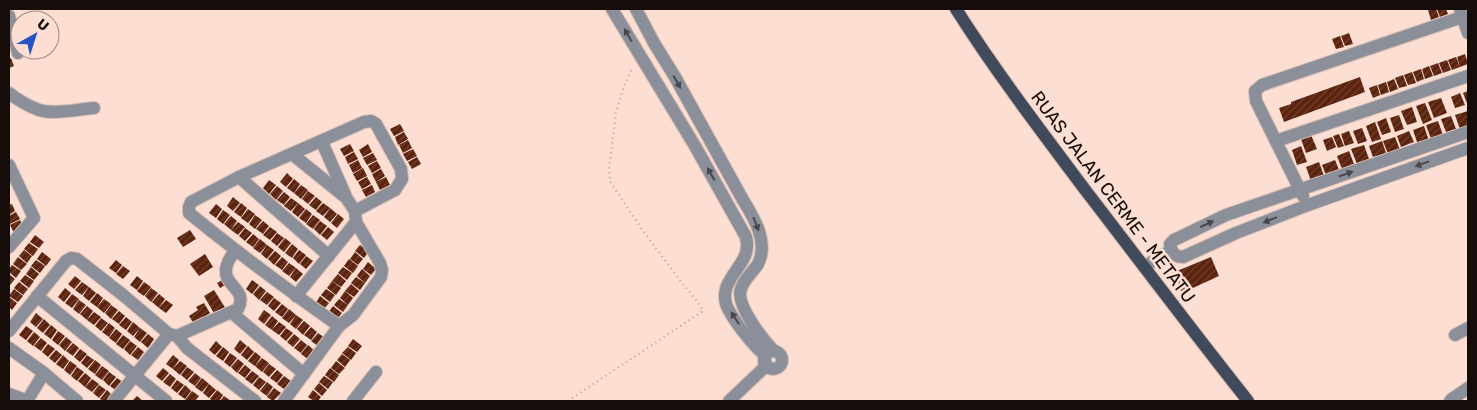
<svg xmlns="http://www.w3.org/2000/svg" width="1477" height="410" viewBox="0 0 1477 410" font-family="Rubik,sans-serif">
	<defs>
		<pattern id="building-hatch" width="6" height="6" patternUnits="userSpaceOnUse" patternTransform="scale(1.25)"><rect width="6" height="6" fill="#5b230d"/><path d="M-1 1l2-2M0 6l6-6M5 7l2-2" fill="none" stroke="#6e402f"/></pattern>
	</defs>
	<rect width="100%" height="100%" fill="#fcded3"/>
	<!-- building -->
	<g fill="url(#building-hatch)">
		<path d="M1430,9H1436L1439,17L1431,20L1428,10Z"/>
		<path d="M1437,9H1446L1448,14L1440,17Z"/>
		<path d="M1349,33L1353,44L1345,46L1341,36Z"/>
		<path d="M1340,36L1344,47L1336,49L1332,39Z"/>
		<path d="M1465,54L1468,64L1460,67L1457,57Z"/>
		<path d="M1456,57L1460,67L1452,70L1448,60Z"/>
		<path d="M11,58L14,66L9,68V59Z"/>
		<path d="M1447,60L1451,70L1443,73L1439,63Z"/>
		<path d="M1438,63L1442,73L1434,76L1430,66Z"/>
		<path d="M1429,66L1433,76L1425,79L1422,69Z"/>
		<path d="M1421,69L1424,79L1417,82L1413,72Z"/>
		<path d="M1412,72L1416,83L1408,85L1404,75Z"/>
		<path d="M1403,75L1407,86L1399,88L1395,78Z"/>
		<path d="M1360,77L1365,92L1284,122L1279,108L1291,104V102Z"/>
		<path d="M1394,79L1398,89L1390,92L1387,82Z"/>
		<path d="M1386,82L1389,92L1381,95L1378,85Z"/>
		<path d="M1377,85L1380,95L1373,98L1369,88Z"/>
		<path d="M1468,91V106L1463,93Z"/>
		<path d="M1460,93L1465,105L1455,108L1451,97Z"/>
		<path d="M1441,98L1447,113L1434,118L1428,102Z"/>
		<path d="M1425,103L1432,120L1423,124L1416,106Z"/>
		<path d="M1412,107L1417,122L1407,125L1401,111Z"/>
		<path d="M1468,111V126L1460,129L1455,115Z"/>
		<path d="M1399,115L1404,129L1395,132L1390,118Z"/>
		<path d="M1451,116L1456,129L1446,132L1441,119Z"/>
		<path d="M1386,118L1391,132L1382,135L1377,122Z"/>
		<path d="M1438,121L1443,135L1431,139L1426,125Z"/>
		<path d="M1375,122L1381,139L1372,142L1366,126Z"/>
		<path d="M400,124L404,131L394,136L390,129Z"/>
		<path d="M1424,126L1429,141L1418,145L1413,130Z"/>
		<path d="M1362,128L1367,141L1358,144L1353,131Z"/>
		<path d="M1349,131L1354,143L1345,146L1341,134Z"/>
		<path d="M1409,131L1414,142L1401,147L1397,136Z"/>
		<path d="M404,132L408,139L398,145L395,137Z"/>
		<path d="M1339,134L1344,146L1338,148L1333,136Z"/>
		<path d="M1311,135L1317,149L1306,153L1301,139Z"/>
		<path d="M1332,137L1336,147L1327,151L1323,140Z"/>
		<path d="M1395,137L1400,150L1388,154L1383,141Z"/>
		<path d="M408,140L412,148L403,153L399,145Z"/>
		<path d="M1382,141L1386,153L1373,157L1369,146Z"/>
		<path d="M350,144L354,151L344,156L340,149Z"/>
		<path d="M368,144L372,152L363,157L359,150Z"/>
		<path d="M1364,145L1369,159L1357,164L1351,149Z"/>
		<path d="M1301,146L1307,162L1297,165L1292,150Z"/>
		<path d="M413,149L417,156L407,161L403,154Z"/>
		<path d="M1349,151L1354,164L1342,169L1337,156Z"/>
		<path d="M354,152L358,159L348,164L345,157Z"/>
		<path d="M373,153L377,160L367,165L363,158Z"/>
		<path d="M417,157L421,164L412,169L408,162Z"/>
		<path d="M358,160L362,168L353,173L349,165Z"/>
		<path d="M1335,160L1339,170L1326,175L1322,165Z"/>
		<path d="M377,161L381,168L372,173L368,166Z"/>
		<path d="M1319,162L1324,176L1311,181L1306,167Z"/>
		<path d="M363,168L367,176L357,181L353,174Z"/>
		<path d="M381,169L385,176L376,182L372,174Z"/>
		<path d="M287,173L293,179L286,187L280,182Z"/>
		<path d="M367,177L371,184L362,189L358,182Z"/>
		<path d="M386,177L390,185L380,190L376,182Z"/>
		<path d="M294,179L300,184L294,193L287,188Z"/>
		<path d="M269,180L276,185L269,194L263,188Z"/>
		<path d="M301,185L308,190L301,199L294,193Z"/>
		<path d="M372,185L375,192L366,197L362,190Z"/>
		<path d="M277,186L283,191L276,200L270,194Z"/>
		<path d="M308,191L315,196L308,204L302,199Z"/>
		<path d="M284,192L290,197L284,205L277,200Z"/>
		<path d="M233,197L240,203L233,211L227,206Z"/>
		<path d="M316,197L322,202L316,210L309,205Z"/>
		<path d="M291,198L298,203L291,211L284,206Z"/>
		<path d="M241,203L247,208L241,217L234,212Z"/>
		<path d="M298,203L305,209L298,217L292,212Z"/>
		<path d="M323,203L330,208L323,216L316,211Z"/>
		<path d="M12,204L15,211L9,215V205Z"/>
		<path d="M216,204L222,209L216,218L209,213Z"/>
		<path d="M330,208L337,214L330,222L324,217Z"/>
		<path d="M248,209L255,214L248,223L241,218Z"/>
		<path d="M306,209L312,214L306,223L299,218Z"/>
		<path d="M223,210L230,215L223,224L217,219Z"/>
		<path d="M16,212L20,219L10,224L9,216Z"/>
		<path d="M338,214L344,219L337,228L331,223Z"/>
		<path d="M255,215L262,220L255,229L249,224Z"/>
		<path d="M313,215L320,220L313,229L306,224Z"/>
		<path d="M231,216L237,221L231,230L224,224Z"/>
		<path d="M20,220L24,228L14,233L10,225Z"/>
		<path d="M263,221L269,226L263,234L256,229Z"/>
		<path d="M320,221L327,226L320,235L314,229Z"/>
		<path d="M238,222L245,227L238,235L231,230Z"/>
		<path d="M270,227L277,232L270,240L263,235Z"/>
		<path d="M328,227L334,232L327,240L321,235Z"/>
		<path d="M245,228L252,233L245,241L239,236Z"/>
		<path d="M190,230L196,239L183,247L177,238Z"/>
		<path d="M277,233L284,238L277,246L271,241Z"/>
		<path d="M253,234L259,239L253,247L246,242Z"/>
		<path d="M35,235L44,242L39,248L30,242Z"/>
		<path d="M285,238L291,243L284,252L278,247Z"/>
		<path d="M260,239L267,245L260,253L253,248Z"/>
		<path d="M29,243L38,249L33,256L24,249Z"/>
		<path d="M292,244L298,249L292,258L285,253Z"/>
		<path d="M267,245L274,250L267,259L261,254Z"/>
		<path d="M360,245L369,251L364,258L355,251Z"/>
		<path d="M24,250L32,256L27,263L19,256Z"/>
		<path d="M299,250L306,255L299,264L293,258Z"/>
		<path d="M275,251L281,256L274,265L268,259Z"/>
		<path d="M42,252L51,259L46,266L37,259Z"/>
		<path d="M355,252L363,259L358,265L350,259Z"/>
		<path d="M205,254L213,267L199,276L190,264Z"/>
		<path d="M306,256L313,261L306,269L300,264Z"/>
		<path d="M18,257L27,264L21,270L13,264Z"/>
		<path d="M282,257L288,262L282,270L275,265Z"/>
		<path d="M1211,257L1219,276L1182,293L1172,273Z"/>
		<path d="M349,259L358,266L353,273L344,266Z"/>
		<path d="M36,260L45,266L40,273L31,266Z"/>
		<path d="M116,260L122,265L116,273L109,268Z"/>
		<path d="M368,262L376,269L371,275L363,269Z"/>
		<path d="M289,263L296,268L289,276L282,271Z"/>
		<path d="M12,265L21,271L16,278L9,272V269Z"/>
		<path d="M123,266L130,271L123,279L116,274Z"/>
		<path d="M31,267L39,274L34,280L26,274Z"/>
		<path d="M343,267L352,273L347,280L338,273Z"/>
		<path d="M296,268L303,274L296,282L290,277Z"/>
		<path d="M362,269L370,276L365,283L357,276Z"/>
		<path d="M9,274L15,279L10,285L9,284Z"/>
		<path d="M338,274L346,281L341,287L332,281Z"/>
		<path d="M25,275L34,281L29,288L20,281Z"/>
		<path d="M75,276L81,281L74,289L68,284Z"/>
		<path d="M137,276L143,281L137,290L130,285Z"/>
		<path d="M356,277L365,283L360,290L351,283Z"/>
		<path d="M222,280L225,285L220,288L217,283Z"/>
		<path d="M252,280L259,285L252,294L246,289Z"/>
		<path d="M332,281L341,288L336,295L327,288Z"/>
		<path d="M19,282L28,289L23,295L14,288Z"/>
		<path d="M82,282L89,287L82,295L75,290Z"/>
		<path d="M144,282L151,287L144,296L137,291Z"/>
		<path d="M351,284L359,291L354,297L345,291Z"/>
		<path d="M260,286L266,291L259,300L253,294Z"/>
		<path d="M89,287L96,293L89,301L83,296Z"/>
		<path d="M65,288L71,293L64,302L58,297Z"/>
		<path d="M151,288L158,293L151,302L145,296Z"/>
		<path d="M14,289L23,296L18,302L9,296Z"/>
		<path d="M326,289L335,295L330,302L321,295Z"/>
		<path d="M214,290L226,309L215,315L204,296Z"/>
		<path d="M345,291L353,298L348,305L340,298Z"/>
		<path d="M267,292L274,297L267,305L260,300Z"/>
		<path d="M97,293L103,298L97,307L90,302Z"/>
		<path d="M72,294L79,299L72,308L65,303Z"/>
		<path d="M159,294L165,299L159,308L152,302Z"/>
		<path d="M320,296L329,303L324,309L316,303Z"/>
		<path d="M9,297L17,303L12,310L9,307Z"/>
		<path d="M274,298L281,303L274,311L268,306Z"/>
		<path d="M104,299L111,304L104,313L97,307Z"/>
		<path d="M339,299L348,305L343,312L334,305Z"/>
		<path d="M79,300L86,305L79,314L73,309Z"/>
		<path d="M166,300L173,305L166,313L159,308Z"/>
		<path d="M204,303L210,313L194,324L189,316L198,310L196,307Z"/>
		<path d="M282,304L288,309L282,317L275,312Z"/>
		<path d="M111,305L118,310L111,319L105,313Z"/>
		<path d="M87,306L93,311L87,320L80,314Z"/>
		<path d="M333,306L342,313L337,319L328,313Z"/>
		<path d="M289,309L296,315L289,323L282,318Z"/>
		<path d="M264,310L271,315L264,324L258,319Z"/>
		<path d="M119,311L125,316L119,324L112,319Z"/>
		<path d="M94,312L101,317L94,325L87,320Z"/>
		<path d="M36,313L43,319L36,327L30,322Z"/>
		<path d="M296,315L303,320L296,329L290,324Z"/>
		<path d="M272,316L278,321L272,330L265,325Z"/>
		<path d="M126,317L132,322L126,330L119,325Z"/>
		<path d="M101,318L108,323L101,331L95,326Z"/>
		<path d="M44,319L50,325L43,333L37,328Z"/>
		<path d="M304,321L310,326L303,335L297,329Z"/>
		<path d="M133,322L140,328L133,336L127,331Z"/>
		<path d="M279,322L286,327L279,335L272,330Z"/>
		<path d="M109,323L115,328L109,337L102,332Z"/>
		<path d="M51,325L57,330L51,339L44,334Z"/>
		<path d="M26,326L33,331L26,340L19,335Z"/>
		<path d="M311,327L317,332L311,340L304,335Z"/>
		<path d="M140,328L147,333L140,342L134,337Z"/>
		<path d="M286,328L293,333L286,341L280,336Z"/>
		<path d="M116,329L122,334L116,343L109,338Z"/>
		<path d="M58,331L65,336L58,345L52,340Z"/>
		<path d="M34,332L40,337L33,346L27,341Z"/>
		<path d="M318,333L325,338L318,346L311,341Z"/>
		<path d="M148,334L154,339L148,348L141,342Z"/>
		<path d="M294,334L300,339L293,347L287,342Z"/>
		<path d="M123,335L130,340L123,349L116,344Z"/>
		<path d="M66,337L72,342L65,351L59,345Z"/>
		<path d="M41,338L47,343L41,351L34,346Z"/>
		<path d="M353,339L362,346L357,352L348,346Z"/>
		<path d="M240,340L247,346L240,354L234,349Z"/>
		<path d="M301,340L307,345L301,353L294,348Z"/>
		<path d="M130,341L137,346L130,355L124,349Z"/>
		<path d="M216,341L222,347L215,355L209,350Z"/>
		<path d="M73,343L79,348L73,356L66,351Z"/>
		<path d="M48,344L55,349L48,357L42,352Z"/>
		<path d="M308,345L315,351L308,359L301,354Z"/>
		<path d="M248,346L254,352L247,360L241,355Z"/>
		<path d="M138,347L144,352L138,360L131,355Z"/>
		<path d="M223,347L229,352L223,361L216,356Z"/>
		<path d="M348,347L356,353L351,360L342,353Z"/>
		<path d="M80,349L87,354L80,362L74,357Z"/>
		<path d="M56,350L62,355L55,363L49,358Z"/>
		<path d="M255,352L261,357L255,366L248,361Z"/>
		<path d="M230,353L237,358L230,367L224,362Z"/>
		<path d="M342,354L350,360L345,367L337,360Z"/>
		<path d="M63,355L69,361L63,369L56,364Z"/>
		<path d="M87,355L94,360L87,368L81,363Z"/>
		<path d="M173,355L179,360L173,369L166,364Z"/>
		<path d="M262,358L269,363L262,372L255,366Z"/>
		<path d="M238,359L244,364L237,373L231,367Z"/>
		<path d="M95,360L101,365L95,374L88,369Z"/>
		<path d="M70,361L77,366L70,375L64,370Z"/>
		<path d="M180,361L187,366L180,375L173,369Z"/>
		<path d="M336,361L345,368L339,374L331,368Z"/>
		<path d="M269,364L276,369L269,377L263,372Z"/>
		<path d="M245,365L251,370L245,378L238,373Z"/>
		<path d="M102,366L109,371L102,380L95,375Z"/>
		<path d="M77,367L84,372L77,381L71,376Z"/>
		<path d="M187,367L194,372L187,380L181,375Z"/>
		<path d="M163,368L169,373L162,381L156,376Z"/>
		<path d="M330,368L339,375L334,382L325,375Z"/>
		<path d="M277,370L283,375L277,383L270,378Z"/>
		<path d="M252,371L259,376L252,384L245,379Z"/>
		<path d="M109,372L116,377L109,386L103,380Z"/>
		<path d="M85,373L91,378L85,387L78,381Z"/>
		<path d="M195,373L201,378L195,386L188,381Z"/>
		<path d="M170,374L176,379L170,387L163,382Z"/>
		<path d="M284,376L291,381L284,389L277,384Z"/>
		<path d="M324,376L333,382L328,389L319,382Z"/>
		<path d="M259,377L266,382L259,390L253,385Z"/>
		<path d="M117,378L124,383L117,391L110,386Z"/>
		<path d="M202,378L209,384L202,392L195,387Z"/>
		<path d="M92,379L99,384L92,392L85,387Z"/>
		<path d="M177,380L184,385L177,393L171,388Z"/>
		<path d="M267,382L273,387L267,396L260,391Z"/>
		<path d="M319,383L327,390L322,396L314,389Z"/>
		<path d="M209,384L216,390L209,398L203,393Z"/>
		<path d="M99,385L106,390L99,398L93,393Z"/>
		<path d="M185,385L191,391L185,399L178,394Z"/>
		<path d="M274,388L281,393L273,401L267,397Z"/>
		<path d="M107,390L113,396L109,401H103L100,399Z"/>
		<path d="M217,390L223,395L219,401H213L210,399Z"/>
		<path d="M313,390L321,397L318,401H314L308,397Z"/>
		<path d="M192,391L199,396L195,401H188L185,400Z"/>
		<path d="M137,396L143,401H132Z"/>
		<path d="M224,396L231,401H220Z"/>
	</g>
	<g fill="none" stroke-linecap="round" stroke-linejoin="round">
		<!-- minor casing -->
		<g stroke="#d7bcb3" stroke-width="14">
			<g id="minor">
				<path d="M612,9L695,146L746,237C751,257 737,266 729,282C725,288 724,297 726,304C731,318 754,347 766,356"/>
				<path d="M636,9L654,43L675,77L743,200C754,218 769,242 758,264C753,272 744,279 741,289C735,304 763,340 774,351"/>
				<path d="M1460,9L1468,33"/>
				<path d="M9,16L18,53"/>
				<path d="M9,93C18,100 28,106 39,110C53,115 79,109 94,108"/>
				<path d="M1468,132L1226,215L1174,240L1170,244C1171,251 1174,257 1183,257L1236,233L1308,205L1468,148"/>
				<path d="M1276,141L1468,76"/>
				<path d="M292,154L344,196"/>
				<path d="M9,165L34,218L9,247"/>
				<path d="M239,177L329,256"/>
				<path d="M1303,196L1256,101L1255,91L1262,85L1462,17"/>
				<path d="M1144,267L1171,250"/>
				<path d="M37,296L166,401"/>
				<path d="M296,296L356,222"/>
				<path d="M232,313L304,374"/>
				<path d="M339,326C288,290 238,253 189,213V207L191,202L239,177L364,122L371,121L376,124L401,169L402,179L395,190L355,211"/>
				<path d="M9,331L66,261L71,258L77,259L123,295L169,334"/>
				<path d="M1455,335L1468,328"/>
				<path d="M177,336L187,348L255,401"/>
				<path d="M9,348L44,373L77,401"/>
				<circle cx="773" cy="360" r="9"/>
				<path d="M9,394L28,401"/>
				<path d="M27,401L44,373"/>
				<path d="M114,401L169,334L177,336L238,309C249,288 220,286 227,265C228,260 232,255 235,251"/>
				<path d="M284,401L339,326L353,315L381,277L382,270L380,263L356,222L355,211L347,199L322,142"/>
				<path d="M353,401L376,372"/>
				<path d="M729,401L767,365"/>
				<path d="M1450,401L1452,399L1468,388"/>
			</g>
		</g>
		<!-- major casing -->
		<g stroke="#d7bcb3" stroke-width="14">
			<path id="major" d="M956,9C996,72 1041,131 1086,191C1140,261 1193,332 1248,401"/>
		</g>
		<!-- path -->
		<path stroke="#b39b93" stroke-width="2" stroke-dasharray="1 4" stroke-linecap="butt" d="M568,401L703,311L697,301L679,279L641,228L610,181L609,169L616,113L624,86L633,67"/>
		<!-- minor -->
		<use href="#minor" stroke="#8a8f99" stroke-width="12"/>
		<!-- major -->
		<use href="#major" stroke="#414a5b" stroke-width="12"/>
	</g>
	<!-- one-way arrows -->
	<defs><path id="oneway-solid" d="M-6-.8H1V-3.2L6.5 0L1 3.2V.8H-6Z" transform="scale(1.25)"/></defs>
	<g fill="#4a474a">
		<use href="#oneway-solid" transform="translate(628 35) rotate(-120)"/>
		<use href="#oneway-solid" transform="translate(677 82) rotate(61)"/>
		<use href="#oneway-solid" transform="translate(1422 164) rotate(160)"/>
		<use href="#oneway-solid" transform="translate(711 174) rotate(-119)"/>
		<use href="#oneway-solid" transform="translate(1346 174) rotate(-19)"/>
		<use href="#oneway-solid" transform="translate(1270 220) rotate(158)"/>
		<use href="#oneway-solid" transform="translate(756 224) rotate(69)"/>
		<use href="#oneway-solid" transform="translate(1207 224) rotate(-25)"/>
		<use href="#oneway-solid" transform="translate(735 318) rotate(-123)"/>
	</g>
	<g text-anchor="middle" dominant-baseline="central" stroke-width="5" stroke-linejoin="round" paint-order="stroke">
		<!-- street labels -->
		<g font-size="18" fill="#160c09" stroke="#fcded3">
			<text transform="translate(1113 197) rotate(53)">RUAS JALAN CERME - METATU</text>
		</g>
	</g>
	<!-- border -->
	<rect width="1477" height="410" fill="none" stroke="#160c09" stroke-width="20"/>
	<!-- north arrow -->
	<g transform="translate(35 35) rotate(39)"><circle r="24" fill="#fcded3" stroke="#a08a82"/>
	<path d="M0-4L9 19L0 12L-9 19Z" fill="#2854c2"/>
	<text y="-8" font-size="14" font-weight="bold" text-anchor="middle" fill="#160c09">U</text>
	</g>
</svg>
